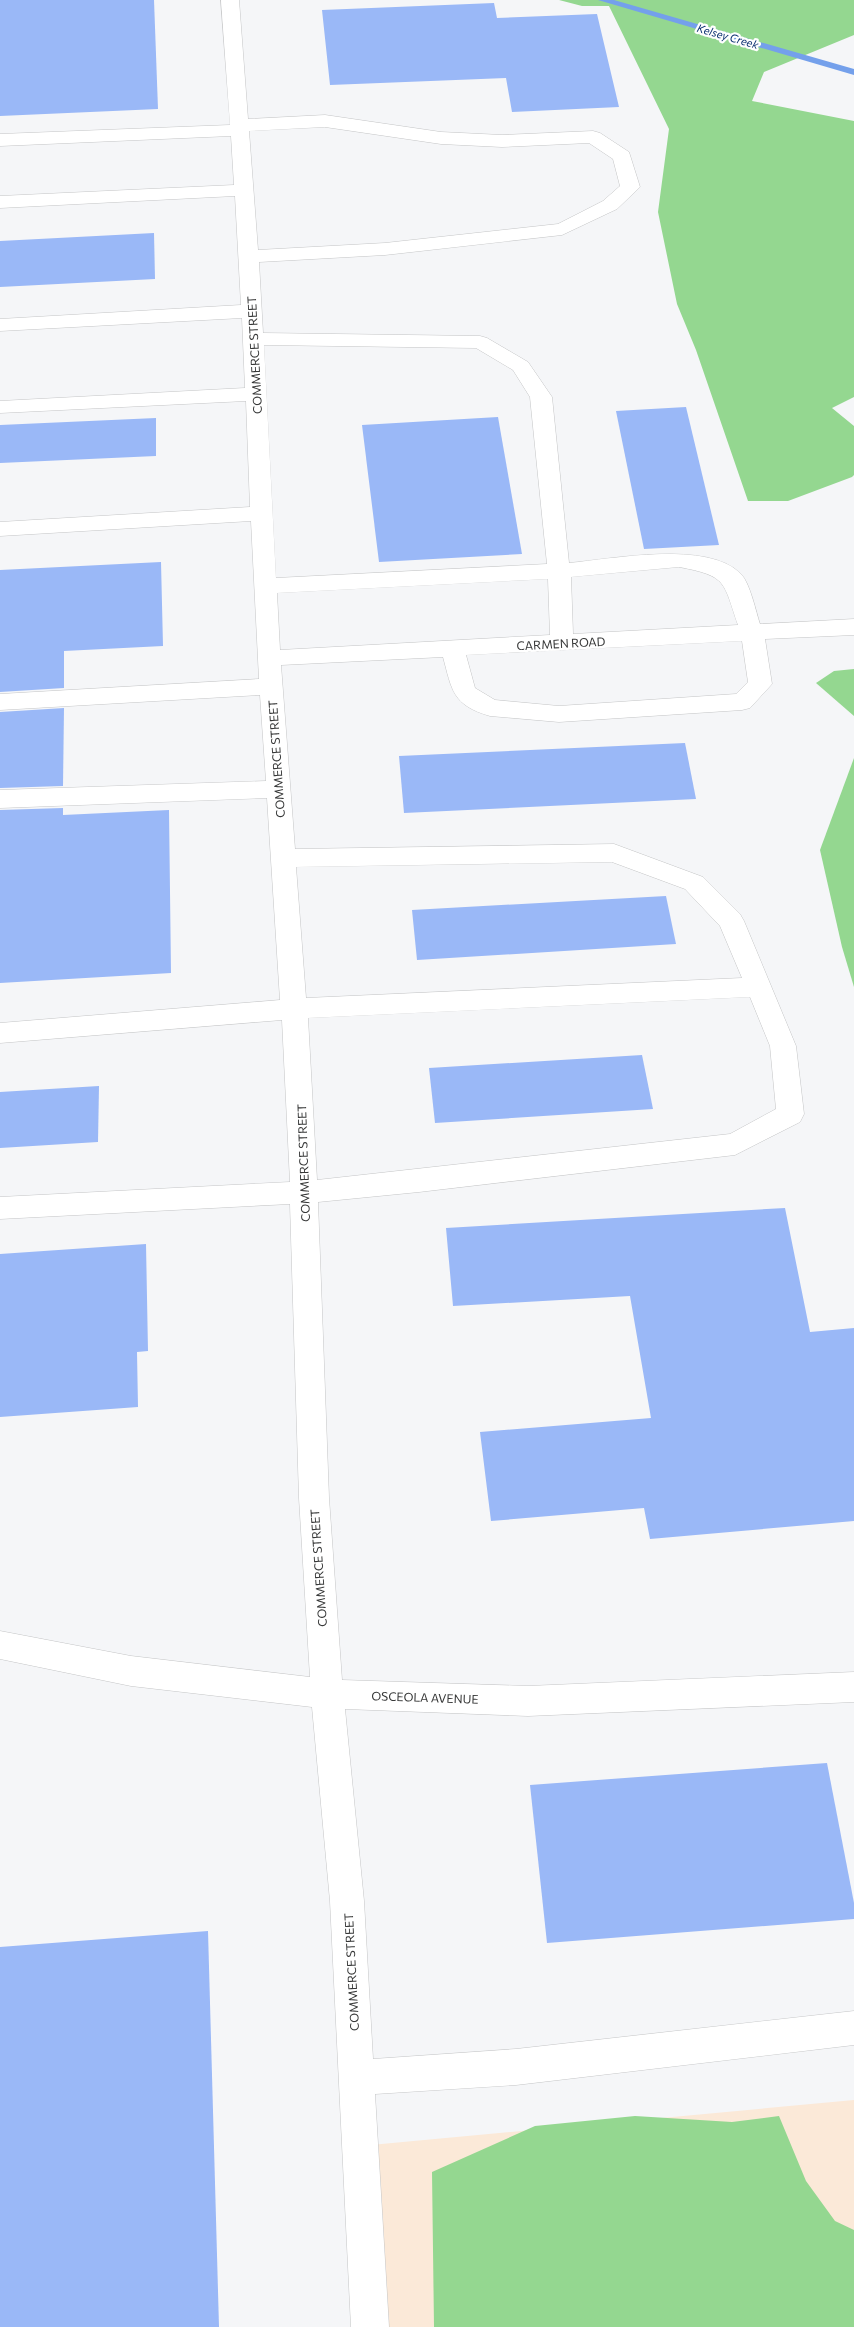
<svg xmlns="http://www.w3.org/2000/svg" width="854" height="2327" viewBox="0 0 854 2327" font-family="Commissioner,sans-serif">
	<rect width="100%" height="100%" fill="#f5f6f8"/>
	<!-- commercial -->
	<path fill="#fbe9d8" d="M854,2100V2327H370L360,2146Z"/>
	<!-- green -->
	<g fill="#94d790">
		<path d="M559,0H854V35L764,72L752,101L854,121V397L832,408L854,426V475L852,477L788,501H748L696,350L677,304L658,212L669,129L609,6H582Z"/>
		<path d="M854,669V716L816,683L834,671Z"/>
		<path d="M854,758V987L842,947L820,850Z"/>
		<path d="M635,2116L732,2122L779,2116L806,2181L835,2221L854,2230V2327H434L432,2172L535,2126Z"/>
	</g>
	<g fill="none" stroke-linecap="round" stroke-linejoin="round">
		<!-- stream -->
		<path fill="#74a0eb" fill-rule="evenodd" d="M598,0H614L854,69V75Z"/>
	</g>
	<!-- building -->
	<g fill="#9ab8f7">
		<path d="M0,0H154L158,109L0,116Z"/>
		<path d="M494,3L497,18L597,14L619,107L512,112L506,78L330,85L322,10Z"/>
		<path d="M154,233L155,279L0,287V241Z"/>
		<path d="M686,407L719,545L644,549L616,411Z"/>
		<path d="M498,417L522,554L379,562L362,425Z"/>
		<path d="M156,418V456L0,463V425Z"/>
		<path d="M161,562L163,646L64,651V688L0,692V570Z"/>
		<path d="M64,708L63,786L0,788V712Z"/>
		<path d="M685,743L696,799L404,813L399,756Z"/>
		<path d="M63,808V815L169,810L171,973L0,983V810Z"/>
		<path d="M666,896L676,944L417,960L412,910Z"/>
		<path d="M642,1055L653,1109L435,1123L429,1068Z"/>
		<path d="M99,1086L98,1142L0,1148V1092Z"/>
		<path d="M785,1208L810,1332L854,1328V1521L650,1539L644,1508L491,1521L480,1432L651,1418L630,1296L453,1306L446,1228Z"/>
		<path d="M146,1244L148,1351L137,1352L138,1407L0,1417V1254Z"/>
		<path d="M827,1763L854,1903V1919L547,1943L530,1785Z"/>
		<path d="M208,1931L219,2327H0V1947Z"/>
	</g>
	<g fill="none" stroke-linecap="round" stroke-linejoin="round">
		<!-- minor casing -->
		<g stroke="#c4c5c6" stroke-width="1">
			<path id="minor" d="M221,0H239L248,119L325,115L441,132L502,135L593,131L600,133L629,152L640,187L617,209L562,235L385,255L259,262L263,333L480,336L487,338L528,362L552,397L569,563C613,559 708,540 741,574C750,583 756,612 760,624L854,619V635L765,639L772,684L750,708L742,710L559,722L490,716C452,705 452,690 443,657L281,665L295,849L614,844L703,877L740,914L744,921L796,1046L804,1114L800,1122L735,1155L419,1192L318,1202L329,1498L342,1680L528,1686L854,1672V1702L528,1716L345,1709L364,1901L373,2059L516,2049L854,2011V2045L516,2085L375,2094L389,2327H351L330,1901L312,1707L131,1686L0,1659V1631L131,1656L310,1677L299,1498L290,1204L0,1219V1197L290,1182L282,1020L0,1043V1023L280,1000L267,798L0,808V790L266,781L260,695L0,710V694L259,679L251,521L0,536V522L250,507L246,401L0,413V401L245,388L242,318L0,331V319L241,305L235,196L0,208V196L234,185L231,136L0,146V134L230,125ZM325,127L441,144L502,147L589,143L613,159L620,186L603,201L558,224L385,243L258,250L249,131ZM264,345L476,348L513,370L530,397L547,564L276,578ZM679,567C728,576 723,582 738,625L573,634L571,577ZM548,579L550,635L280,650L277,593ZM742,641L748,682L736,694L559,706L495,700L475,688L466,655ZM612,862L685,889L720,926L742,978L306,998L296,867ZM750,997L770,1046L776,1109L730,1134L317,1180L308,1018Z"/>
		</g>
		<!-- minor -->
		<use href="#minor" fill="#fff" fill-rule="evenodd"/>
	</g>
	<g text-anchor="middle" dominant-baseline="central" stroke-width="4.5" stroke-linejoin="round" paint-order="stroke">
		<!-- far-water labels -->
		<g font-size="11" font-style="italic" fill="#0b3071" stroke="#fff">
			<text transform="translate(728 36) rotate(16)">Kelsey Creek</text>
		</g>
		<!-- street labels -->
		<g font-size="12" fill="#373838" stroke="#fff">
			<text transform="translate(254 355) rotate(-93)">COMMERCE STREET</text>
			<text transform="translate(561 643) rotate(-3)">CARMEN ROAD</text>
			<text transform="translate(276 759) rotate(-94)">COMMERCE STREET</text>
			<text transform="translate(303 1163) rotate(-92)">COMMERCE STREET</text>
			<text transform="translate(318 1568) rotate(-94)">COMMERCE STREET</text>
			<text transform="translate(425 1697) rotate(2)">OSCEOLA AVENUE</text>
			<text transform="translate(351 1972) rotate(-93)">COMMERCE STREET</text>
		</g>
	</g>
</svg>
